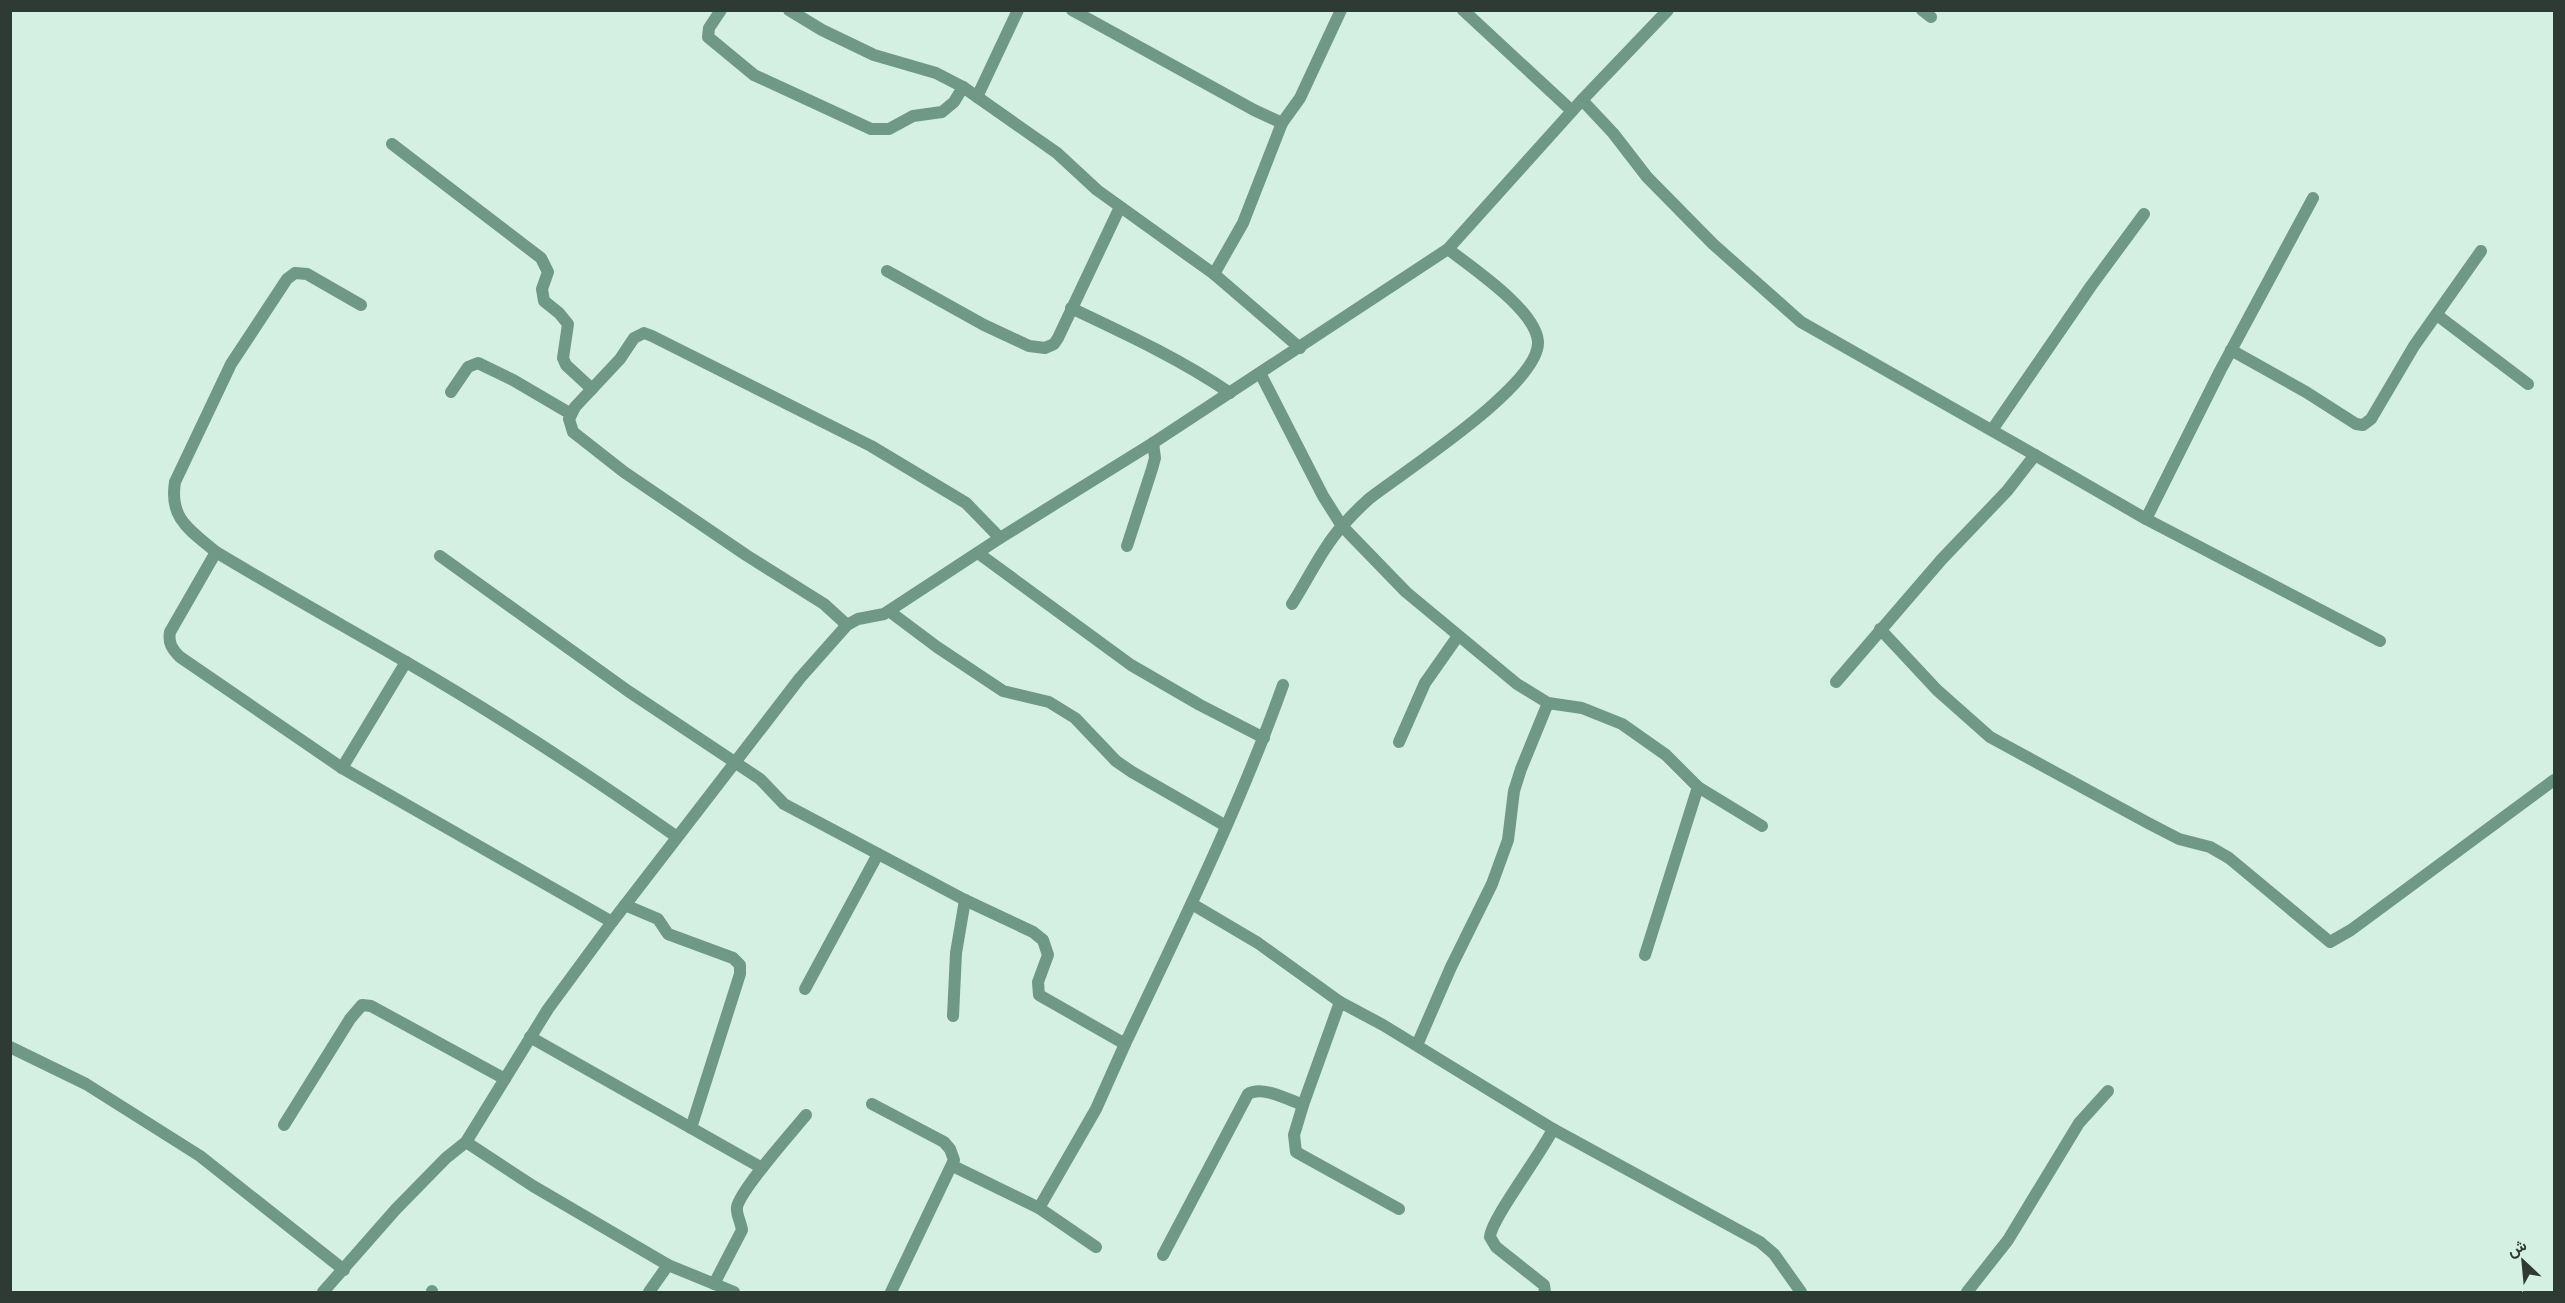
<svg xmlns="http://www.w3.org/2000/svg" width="2565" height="1303" viewBox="0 0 2565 1303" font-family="'Alegreya Sans',Vazirmatn,sans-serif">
	<rect width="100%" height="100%" fill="#d4f0e3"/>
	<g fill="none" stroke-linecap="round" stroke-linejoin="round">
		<!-- minor -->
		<g stroke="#6f9886" stroke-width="12">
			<path d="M721,10L709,28L708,37L754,75L871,129H889L913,116L942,112L954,102L963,87"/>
			<path d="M789,10L822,30L874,55L936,73L963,87L1057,153L1097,190L1214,274L1300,348"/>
			<path d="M1072,10L1254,110L1282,123L1300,98L1341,10"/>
			<path d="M1463,10L1572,111"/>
			<path d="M1922,10L1931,17"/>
			<path d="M977,97L1018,10"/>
			<path d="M1582,100L1613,133L1647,177L1713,244L1801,322L2035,455L2007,491L1942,559L1836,682"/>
			<path d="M392,144L541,258L548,272L542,289L544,301L559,313L568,324L563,358L566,365L592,389"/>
			<path d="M887,271L984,325L1029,346L1045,348L1054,344L1058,338L1120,207"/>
			<path d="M1214,274L1243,223L1282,123"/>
			<path d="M1071,308C1126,334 1180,359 1230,393"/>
			<path d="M2437,315L2528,384"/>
			<path d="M2231,350L2306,392L2356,424L2363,425L2371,419L2414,346L2481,251"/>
			<path d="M1260,373L1323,496L1342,526L1406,592L1517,684L1548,703L1582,708L1622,724L1666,755L1698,787L1762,826"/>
			<path d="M451,392L468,367L478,363L513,380L571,414"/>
			<path d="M1992,430L2091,286L2144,214"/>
			<path d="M2035,455L2146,519L2380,641"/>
			<path d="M2146,519L2220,371L2313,198"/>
			<path d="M1127,546L1152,469L1155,458L1153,443"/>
			<path d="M216,552C190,530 169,519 175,482L231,364L287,279L295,273L307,274L361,305"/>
			<path d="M978,553L1131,665L1200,705L1264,738"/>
			<path d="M440,556L628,691L760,779L784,804L965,900L1033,932L1043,940L1048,955L1038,982L1039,995L1125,1044C1181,926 1239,808 1283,685"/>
			<path d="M1292,604C1308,579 1324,545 1344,524C1352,515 1361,506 1370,498C1403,472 1540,385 1538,342C1536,310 1472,268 1448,249"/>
			<path d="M889,611L937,647L1003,691L1049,702L1075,718L1116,761L1132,772L1226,826"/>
			<path d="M847,625L824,604L746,555L624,472L573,432L569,419L575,407L620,359L634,338L644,333L652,336L871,446L966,503L1000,538"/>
			<path d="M1880,629L1937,690L1990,737L2148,823L2179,839L2210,847L2229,858L2330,942L2351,930L2554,780"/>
			<path d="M1399,742L1425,683L1458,636"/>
			<path d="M342,768L406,662"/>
			<path d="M1192,904L1258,943L1340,1002"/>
			<path d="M625,905L658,919L668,934L733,958L740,965V974L691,1128"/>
			<path d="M612,922L342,768L180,657C172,649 168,643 170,632L216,552C279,590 342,625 406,662C499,716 589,775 677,837"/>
			<path d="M1645,955L1698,787"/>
			<path d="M805,989L878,854"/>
			<path d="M953,1016L956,953L965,900"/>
			<path d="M530,1037L762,1168"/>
			<path d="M1417,1045L1451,967L1492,884L1508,840L1514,791L1521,769L1548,703"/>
			<path d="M10,1047L86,1084L200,1156L344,1270"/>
			<path d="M872,1104L944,1142L950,1149L954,1160L891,1292"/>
			<path d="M1303,1105L1294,1135L1296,1152L1399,1209"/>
			<path d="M284,1125L350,1019L362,1005L371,1006L505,1079"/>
			<path d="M1553,1129L1760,1242L1774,1254L1801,1292"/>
			<path d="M466,1142L533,1186L668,1265"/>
			<path d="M953,1166L1039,1208L1096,1247"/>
			<path d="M1039,1208L1096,1109L1125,1044"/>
			<path d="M1163,1255L1248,1094C1262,1085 1289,1100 1303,1105L1340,1002L1383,1025L1553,1129C1542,1153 1491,1219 1490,1237L1496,1247L1544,1285L1545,1292"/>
			<path d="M714,1284L742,1230C741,1222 736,1215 737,1207C741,1189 792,1132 806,1115"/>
			<path d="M432,1291V1292"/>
			<path d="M649,1292L668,1265L734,1292"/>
			<path d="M1967,1292L2008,1240L2079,1123L2108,1091"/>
		</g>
		<!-- tertiary -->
		<path stroke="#6f9886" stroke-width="12" d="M323,1292L396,1209L446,1158L466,1142L548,1009L612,922L800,678L847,625L858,619L884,614L1000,538L1153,443L1448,249L1582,100L1668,10"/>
	</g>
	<!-- border -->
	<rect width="2565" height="1303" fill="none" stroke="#2e3a34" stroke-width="24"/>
	<!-- north arrow -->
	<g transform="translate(2523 1261) rotate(334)" stroke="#d4f0e3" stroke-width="4.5" paint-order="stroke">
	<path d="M0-4.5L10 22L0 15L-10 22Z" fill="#2e3a34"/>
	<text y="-9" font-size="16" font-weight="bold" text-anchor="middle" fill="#2e3a34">ش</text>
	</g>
</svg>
